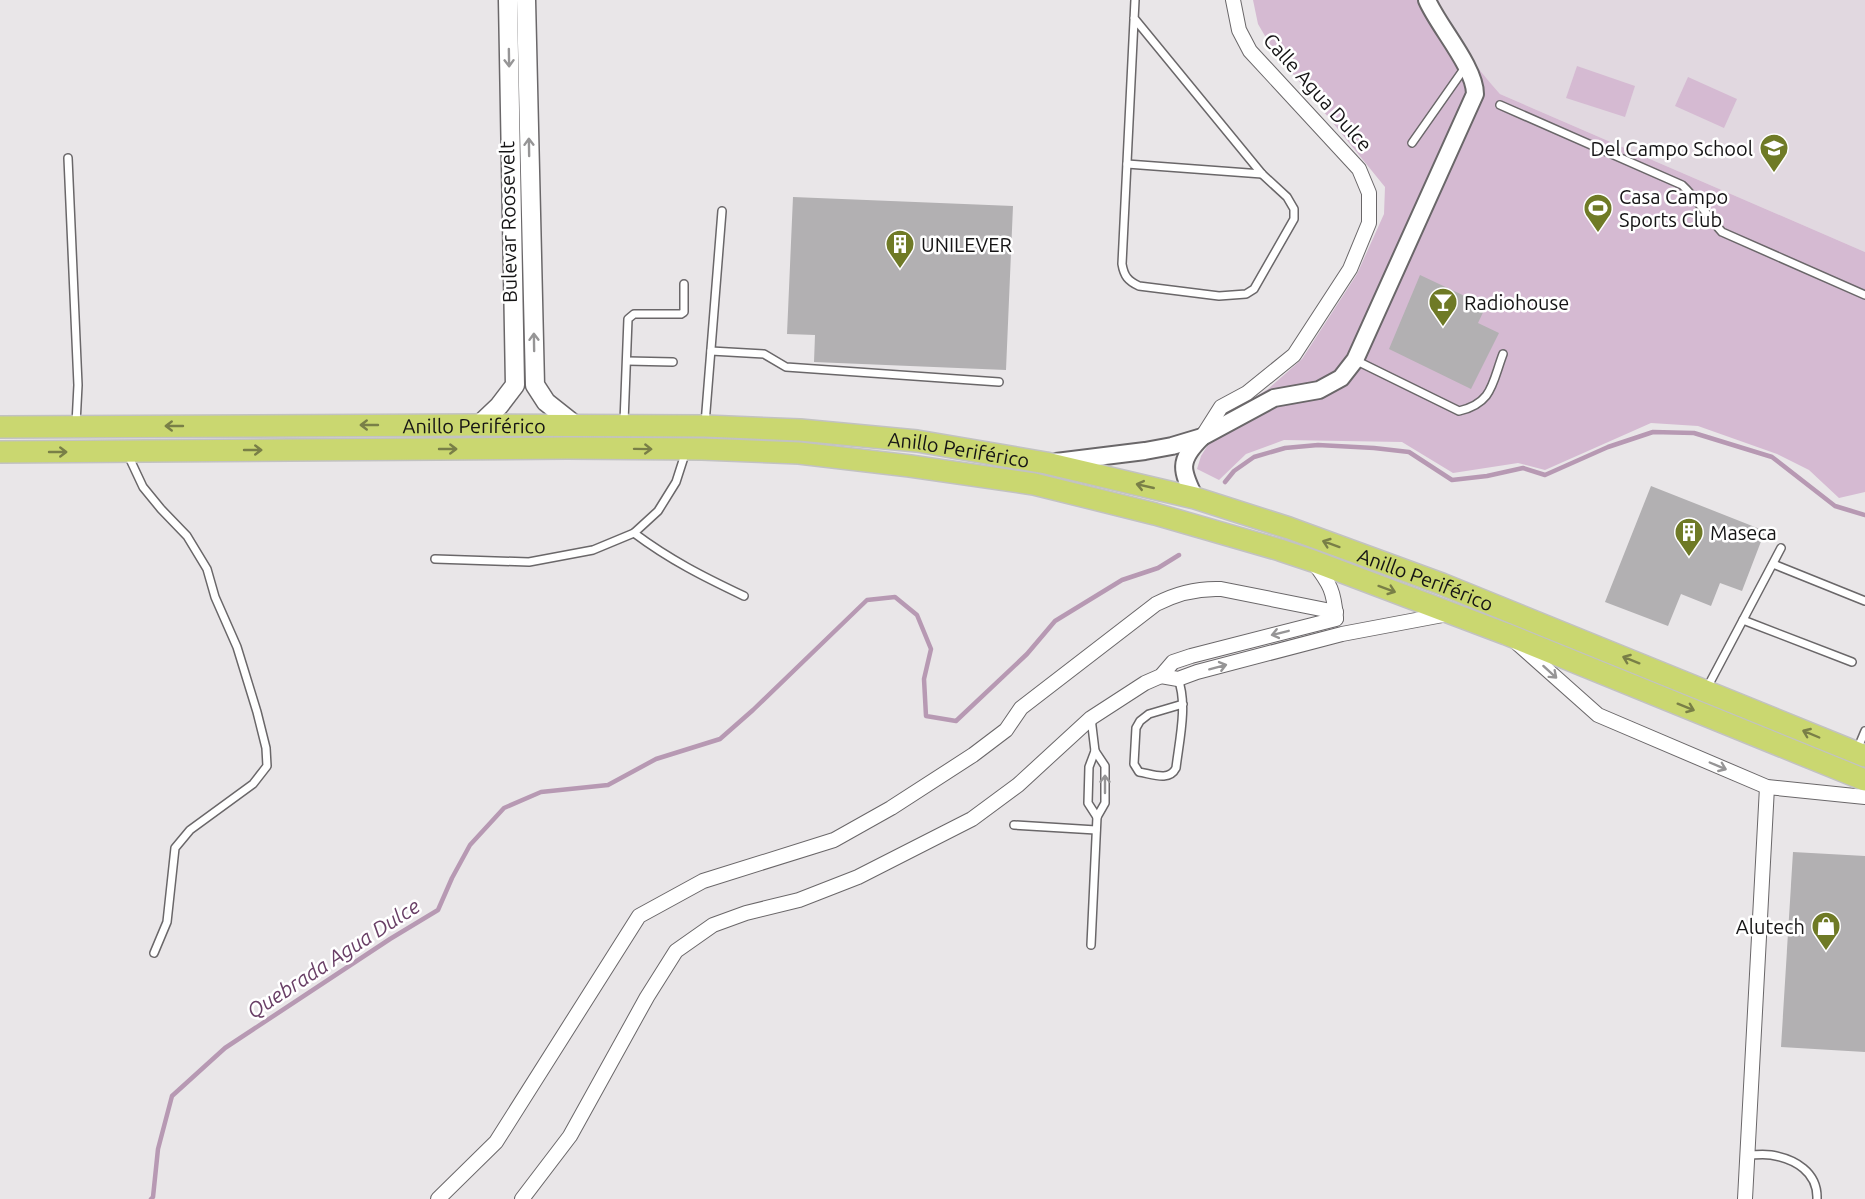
<svg xmlns="http://www.w3.org/2000/svg" width="1865" height="1199" viewBox="0 0 1865 1199" font-family="Ubuntu,sans-serif">
	<rect width="100%" height="100%" fill="#e9e6e8"/>
	<!-- built -->
	<path fill="#e1d8e0" d="M1436,0H1865V252L1500,94L1474,65L1448,26Z"/>
	<!-- green -->
	<g fill="#d5bad2">
		<path d="M1253,0H1436C1453,36 1473,64 1500,94L1865,252V492L1839,498L1809,470L1777,454L1698,426L1651,423L1545,470L1518,463L1453,473L1402,442L1284,440L1246,454L1219,480L1197,469L1201,456L1226,416L1268,389L1302,359L1357,274L1384,214L1385,187L1272,48L1258,24Z"/>
		<path d="M1577,66L1635,86L1625,117L1566,98Z"/>
		<path d="M1688,77L1737,99L1724,128L1675,106Z"/>
	</g>
	<g fill="none" stroke-linecap="round" stroke-linejoin="round">
		<!-- stream -->
		<g stroke="#b799b3" stroke-width="4.5">
			<path d="M1225,482L1234,471L1254,457L1285,448L1318,445L1374,448L1409,452L1452,480L1487,476L1523,468L1545,475L1608,447L1653,432L1694,433L1772,457L1835,506L1865,515"/>
			<path d="M151,1199L153,1197L158,1149L172,1096L225,1048L390,939L438,910L452,878L470,845L504,808L541,792L608,785L656,759L720,739L753,710L867,600L895,597L917,615L931,649L924,679L926,716L956,721L1027,654L1055,621L1122,580L1158,568L1179,555"/>
		</g>
	</g>
	<!-- building -->
	<g fill="#b2b0b2">
		<path d="M793,197L1013,206L1006,370L814,362L815,335L787,334Z"/>
		<path d="M1420,275L1486,306L1478,323L1499,333L1471,389L1389,349Z"/>
		<path d="M1651,486L1765,531L1742,591L1720,583L1711,606L1681,594L1668,626L1605,602Z"/>
		<path d="M1793,852L1865,856V1052L1781,1047Z"/>
	</g>
	<g fill="none" stroke-linecap="round" stroke-linejoin="round">
		<!-- service casing -->
		<g stroke="#6a6769" stroke-width="10">
			<g id="service">
				<path d="M1134,18L1262,174L1287,197L1294,209V219L1254,289L1246,294L1219,296L1139,286C1128,281 1124,276 1122,264L1135,0"/>
				<path d="M1500,105L1682,185C1697,199 1708,217 1722,232L1865,295"/>
				<path d="M1412,143L1466,66"/>
				<path d="M68,158L78,385L76,424"/>
				<path d="M1127,164L1262,174"/>
				<path d="M711,351L764,354L786,367L999,382"/>
				<path d="M1355,360L1459,411C1493,403 1492,383 1503,354"/>
				<path d="M627,361L673,362"/>
				<path d="M624,422L628,319L634,314H681L684,312V284"/>
				<path d="M705,424L722,211"/>
				<path d="M128,455L143,487L161,509L187,536L207,569L215,597L237,647L257,712L266,748L267,766L253,784L190,830L175,848L167,922L154,953"/>
				<path d="M634,533C670,560 704,577 744,596"/>
				<path d="M435,559L529,562L593,550L634,533L658,511L676,482L686,451"/>
				<path d="M1773,564L1865,601"/>
				<path d="M1743,620L1852,662"/>
				<path d="M1178,679C1188,704 1179,742 1176,768C1169,782 1152,774 1139,772L1134,764L1136,728L1140,721L1149,714L1183,704"/>
				<path d="M1707,688L1781,548"/>
				<path d="M1091,718L1095,751L1089,767L1088,803L1097,817"/>
				<path d="M1857,750L1865,731"/>
				<path d="M1014,825L1096,830"/>
				<path d="M1091,945L1097,817L1105,803V766L1095,751"/>
				<path d="M1747,1155C1755,1155 1763,1154 1771,1155C1795,1159 1818,1172 1817,1199"/>
			</g>
		</g>
		<!-- minor casing -->
		<g stroke="#6a6769" stroke-width="16">
			<g id="minor">
				<path d="M1202,437L1221,407L1247,393L1294,355L1350,269L1369,223V193L1359,169L1250,51L1239,30L1233,0"/>
				<path d="M1314,563C1330,584 1334,591 1336,618"/>
				<path d="M1517,643L1598,715L1767,787L1865,797"/>
				<path d="M1161,676L1178,679L1197,672L1342,634L1448,614"/>
				<path d="M438,1199L496,1142L639,916L703,881L834,840L891,808L973,755L1006,730L1021,708L1156,604C1177,593 1197,588 1221,589L1336,612"/>
				<path d="M522,1199L570,1136L647,997L676,951L713,925L746,913L799,900L858,877L972,819L1018,785L1091,718L1145,683L1161,676L1173,662L1191,656L1336,619"/>
				<path d="M1745,1199L1767,787"/>
			</g>
		</g>
		<!-- tertiary casing -->
		<g stroke="#6a6769" stroke-width="20">
			<g id="tertiary">
				<path d="M1056,462L1145,451L1172,446L1202,437L1274,398L1319,390L1341,378L1355,360L1475,94C1475,67 1438,26 1427,0"/>
				<path d="M1195,498C1181,470 1178,461 1201,438"/>
			</g>
		</g>
		<!-- secondary casing -->
		<g stroke="#6a6769" stroke-width="21">
			<g id="secondary">
				<path d="M526,0L535,385L546,402L575,425"/>
				<path d="M479,425L499,406L515,385L508,0"/>
			</g>
		</g>
		<!-- trunk casing -->
		<g stroke="#c2c2c2" stroke-width="24">
			<g id="trunk">
				<path id="s1" d="M0,427L479,425L705,426L800,430L917,441L1046,463L1195,498L1289,528L1442,584L1865,756"/>
				<path d="M0,452L567,448L702,449L799,453L910,466L1034,484L1155,514L1280,550L1313,561L1506,634L1865,780"/>
			</g>
		</g>
		<!-- service -->
		<use href="#service" stroke="#fff" stroke-width="7"/>
		<!-- minor -->
		<use href="#minor" stroke="#fff" stroke-width="14"/>
		<!-- tertiary -->
		<use href="#tertiary" stroke="#fff" stroke-width="16"/>
		<!-- secondary -->
		<use href="#secondary" stroke="#fff" stroke-width="18"/>
		<!-- trunk -->
		<use href="#trunk" stroke="#cad770" stroke-width="21"/>
	</g>
	<!-- one-way arrows -->
	<defs><path id="oneway-shaft" d="M-6 0H5M1.5-3L5.5 0L1.5 3" fill="none" stroke-width="1.6" stroke-linecap="round" stroke-linejoin="round" transform="scale(1.5)"/></defs>
	<g stroke="#969596">
		<use href="#oneway-shaft" transform="translate(509 58) rotate(89)"/>
		<use href="#oneway-shaft" transform="translate(529 147) rotate(-91)"/>
		<use href="#oneway-shaft" transform="translate(534 342) rotate(-91)"/>
		<use href="#oneway-shaft" transform="translate(1280 633) rotate(166)"/>
		<use href="#oneway-shaft" transform="translate(1218 667) rotate(-15)"/>
		<use href="#oneway-shaft" transform="translate(1550 672) rotate(42)"/>
		<use href="#oneway-shaft" transform="translate(1718 766) rotate(23)"/>
		<use href="#oneway-shaft" transform="translate(1105 784) rotate(-90)"/>
	</g>
	<g stroke="#797f47">
		<use href="#oneway-shaft" transform="translate(369 425) rotate(180)"/>
		<use href="#oneway-shaft" transform="translate(174 426) rotate(180)"/>
		<use href="#oneway-shaft" transform="translate(448 449)"/>
		<use href="#oneway-shaft" transform="translate(643 449) rotate(1)"/>
		<use href="#oneway-shaft" transform="translate(253 450)"/>
		<use href="#oneway-shaft" transform="translate(58 452)"/>
		<use href="#oneway-shaft" transform="translate(1145 486) rotate(-167)"/>
		<use href="#oneway-shaft" transform="translate(1331 544) rotate(-160)"/>
		<use href="#oneway-shaft" transform="translate(1387 589) rotate(20)"/>
		<use href="#oneway-shaft" transform="translate(1631 660) rotate(-158)"/>
		<use href="#oneway-shaft" transform="translate(1686 707) rotate(22)"/>
		<use href="#oneway-shaft" transform="translate(1811 734) rotate(-157)"/>
	</g>
	<!-- icons -->
	<defs>
		<g id="school-pin" transform="scale(1.5)"><path d="M0 17L-7.5 6A9.5 9.5 0 1 1 7.5 6Z" fill="#6f7a26" stroke="#fff"/><path d="M0-5L7-2L0 1L-7-2ZM-4 1L0 2.5L4 1V4Q0 6-4 4Z" fill="#fff"/></g>
		<g id="stadium-pin" transform="scale(1.5)"><path d="M0 17L-7.5 6A9.5 9.5 0 1 1 7.5 6Z" fill="#6f7a26" stroke="#fff"/><path d="M0-5a6.5 5 0 1 0 0 10a6.5 5 0 1 0 0-10ZM-3.5-1.8h7v3.6h-7Z" fill="#fff"/></g>
		<g id="building-pin" transform="scale(1.5)"><path d="M0 17L-7.5 6A9.5 9.5 0 1 1 7.5 6Z" fill="#6f7a26" stroke="#fff"/><path d="M-4-6H4V6H1V3H-1V6H-4ZM-2.5-4.3h1.7v1.8h-1.7ZM.8-4.3h1.7v1.8H.8ZM-2.5-1h1.7V.8h-1.7ZM.8-1h1.7V.8H.8Z" fill="#fff"/></g>
		<g id="bar-pin" transform="scale(1.5)"><path d="M0 17L-7.5 6A9.5 9.5 0 1 1 7.5 6Z" fill="#6f7a26" stroke="#fff"/><path d="M-6-5H6L.8 .8V4.5H3.5V6h-7V4.5H-.8V.8Z" fill="#fff"/></g>
		<g id="shop-pin" transform="scale(1.5)"><path d="M0 17L-7.5 6A9.5 9.5 0 1 1 7.5 6Z" fill="#6f7a26" stroke="#fff"/><path d="M-5-2.5h2.3a2.7 3.5 0 0 1 5.4 0H5L5.5 6h-11ZM-1.5-2.5h3a1.5 2.3 0 0 0-3 0Z" fill="#fff"/></g>
	</defs>
	<g fill-rule="evenodd">
		<use href="#school-pin" x="1774" y="148"/>
		<use href="#stadium-pin" x="1598" y="208"/>
		<use href="#building-pin" x="900" y="244"/>
		<use href="#bar-pin" x="1443" y="302"/>
		<use href="#building-pin" x="1689" y="532"/>
		<use href="#shop-pin" x="1826" y="926"/>
	</g>
	<g text-anchor="middle" dominant-baseline="central" stroke-width="5" stroke-linejoin="round" paint-order="stroke">
		<!-- street labels -->
		<g font-size="20" fill="#151415" stroke="#fff">
			<text transform="translate(1318 92) rotate(48)">Calle Agua Dulce</text>
			<text transform="translate(508 222) rotate(-91)">Bulevar Roosevelt</text>
			<text stroke="none"><textPath href="#s1" startOffset="474">Anillo Periférico</textPath></text>
			<text stroke="none"><textPath href="#s1" startOffset="960">Anillo Periférico</textPath></text>
			<text stroke="none"><textPath href="#s1" startOffset="1446">Anillo Periférico</textPath></text>
		</g>
		<!-- poi labels -->
		<g font-size="20" fill="#151415" stroke="#fff" text-anchor="start">
			<text x="1753" y="148" text-anchor="end">Del Campo School</text>
			<text x="1619" y="196">Casa Campo<tspan x="1619" dy="23">Sports Club</tspan></text>
			<text x="921" y="244">UNILEVER</text>
			<text x="1464" y="302">Radiohouse</text>
			<text x="1710" y="532">Maseca</text>
			<text x="1805" y="926" text-anchor="end">Alutech</text>
		</g>
		<!-- water labels -->
		<g font-size="21" font-style="italic" fill="#693f66" stroke="#fff">
			<text transform="translate(333 958) rotate(-33)">Quebrada Agua Dulce</text>
		</g>
	</g>
</svg>
